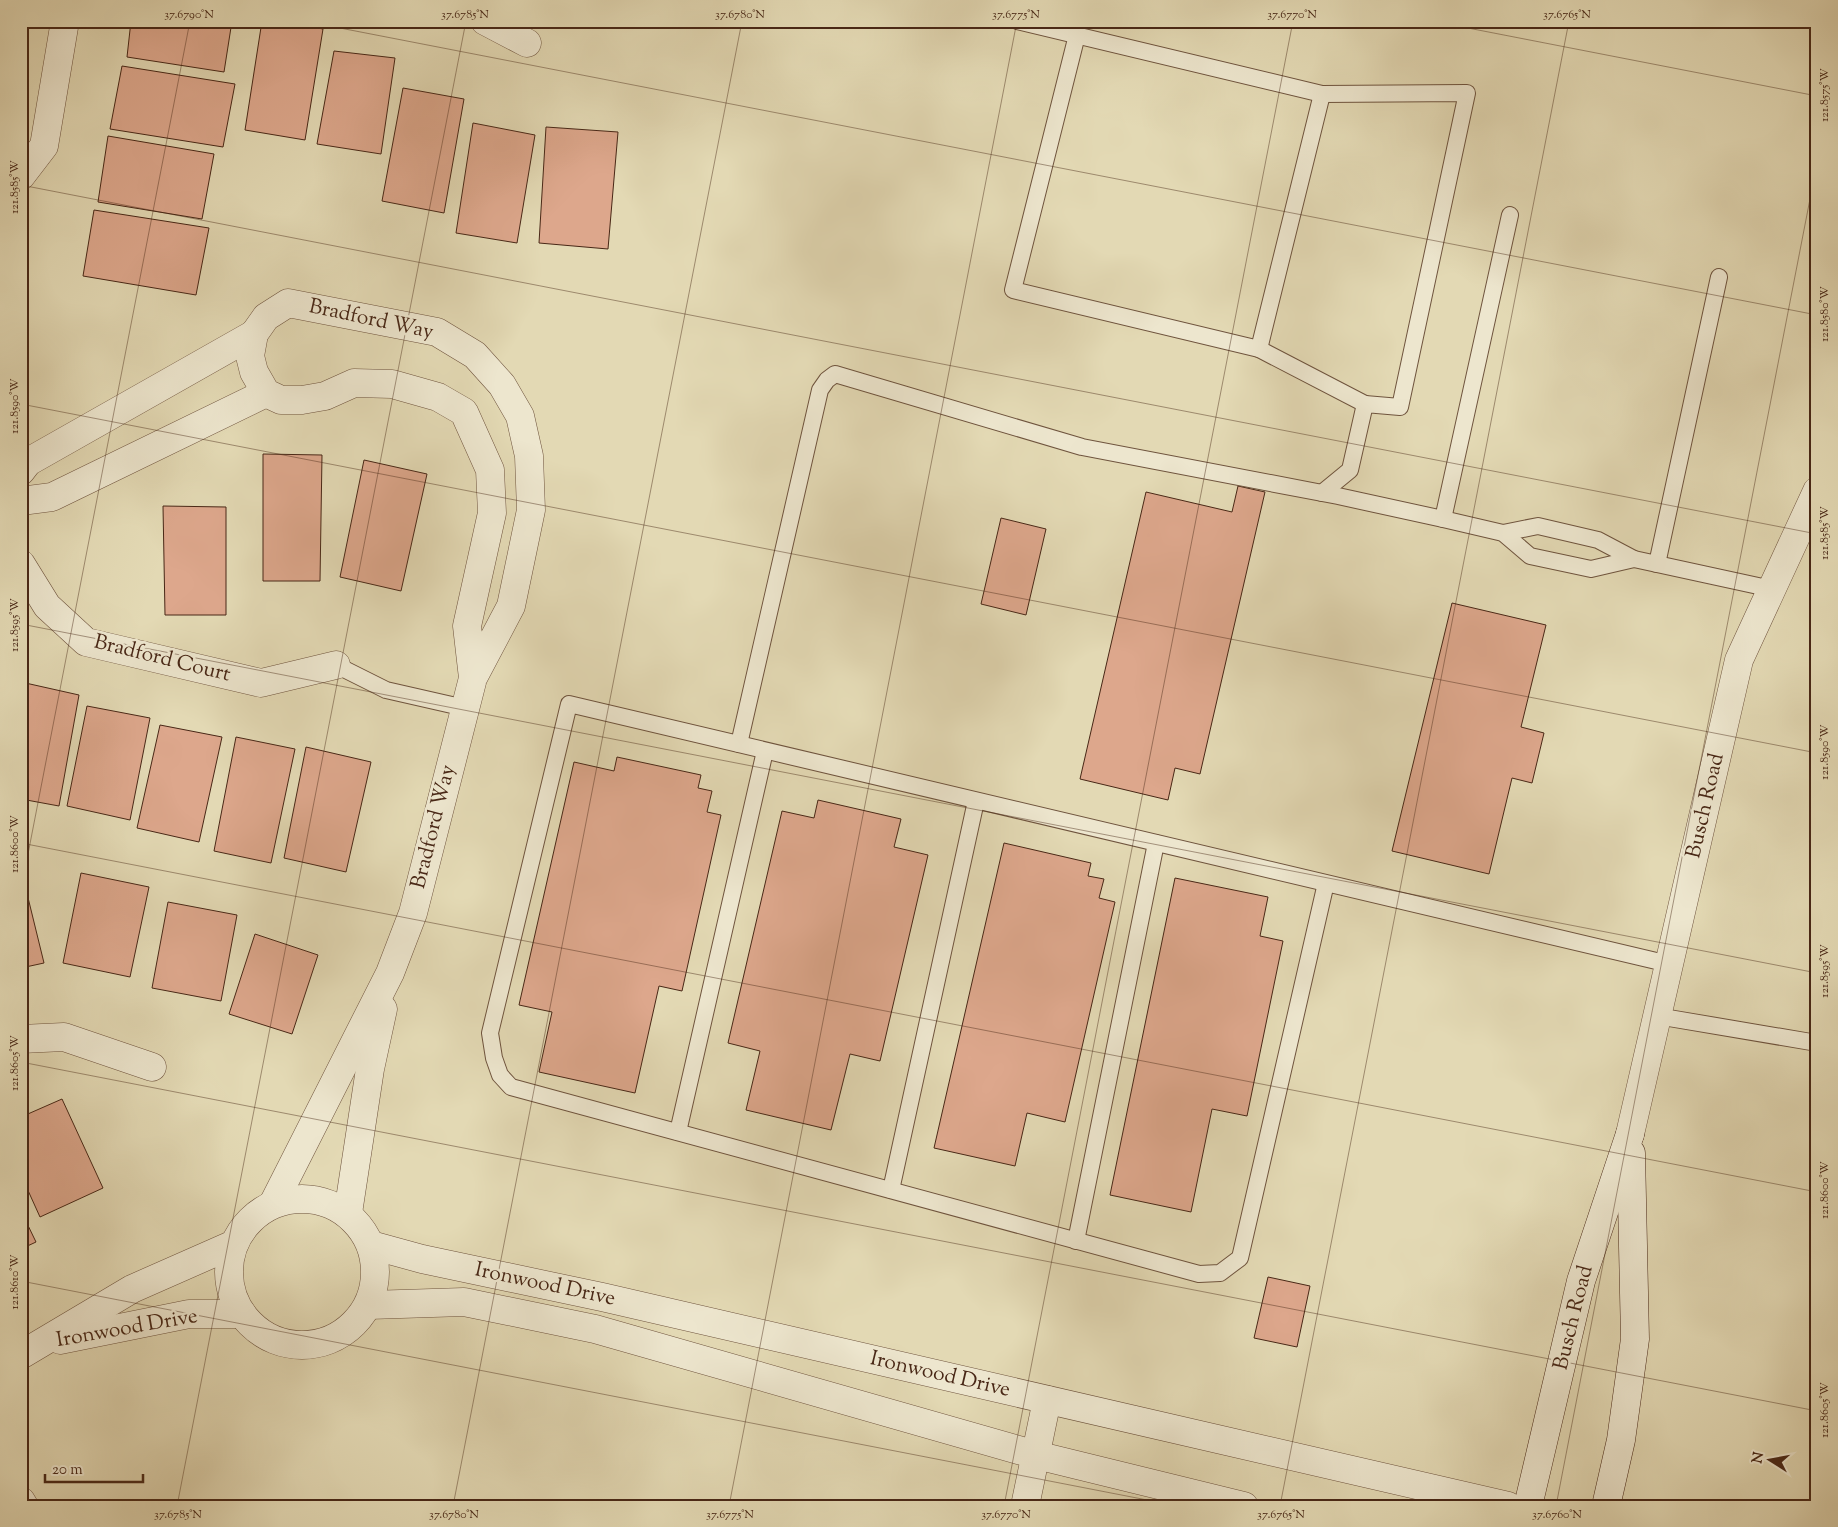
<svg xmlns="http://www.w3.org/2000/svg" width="1838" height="1527" viewBox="0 0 1838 1527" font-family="'Sorts Mill Goudy',serif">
	<rect width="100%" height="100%" fill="#e3d9b4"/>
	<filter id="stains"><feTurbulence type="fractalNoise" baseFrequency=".004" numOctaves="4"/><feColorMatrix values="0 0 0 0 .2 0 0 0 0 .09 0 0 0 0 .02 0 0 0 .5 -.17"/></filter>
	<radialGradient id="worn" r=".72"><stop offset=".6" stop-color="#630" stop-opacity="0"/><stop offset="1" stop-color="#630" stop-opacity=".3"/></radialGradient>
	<!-- building -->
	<g fill="#dda78c" stroke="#482716">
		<path d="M131,21H232L224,72L127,57Z"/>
		<path d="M262,21H280L323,29L305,140L245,130Z"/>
		<path d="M334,51L395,58L381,154L317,144Z"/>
		<path d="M122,66L235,84L223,147L110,129Z"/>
		<path d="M403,88L464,99L444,213L382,201Z"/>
		<path d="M473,123L535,135L517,243L456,233Z"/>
		<path d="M546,127L618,132L608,249L539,243Z"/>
		<path d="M108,136L214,154L202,219L98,202Z"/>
		<path d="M94,210L209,228L196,295L83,276Z"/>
		<path d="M263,454L322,455L320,581H263Z"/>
		<path d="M364,460L427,474L401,591L340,577Z"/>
		<path d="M1238,486L1265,492L1200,774L1175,768L1168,800L1080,779L1146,492L1232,512Z"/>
		<path d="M163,506L226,507V615H165Z"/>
		<path d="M1001,518L1046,529L1026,615L981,604Z"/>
		<path d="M1452,603L1546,625L1521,727L1544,733L1532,783L1512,778L1489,874L1392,851Z"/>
		<path d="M21,682L79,695L59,806L21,799Z"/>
		<path d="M87,706L150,718L130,820L67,806Z"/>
		<path d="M160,725L222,737L199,842L137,828Z"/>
		<path d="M236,737L295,749L271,863L214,851Z"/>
		<path d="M306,747L371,762L346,872L284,858Z"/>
		<path d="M617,757L701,775L698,788L712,791L707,812L721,815L682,991L659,986L635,1093L539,1072L552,1012L519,1005L574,762L614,771Z"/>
		<path d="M818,800L901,819L894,847L928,855L880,1061L850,1054L831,1130L746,1110L760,1051L728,1043L782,811L814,818Z"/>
		<path d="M1004,843L1091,863L1088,876L1104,879L1099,898L1115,902L1065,1122L1027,1113L1015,1166L934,1148Z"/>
		<path d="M21,869L44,963L21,968Z"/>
		<path d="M81,873L149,887L130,977L63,963Z"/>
		<path d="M1175,878L1268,897L1260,936L1283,941L1247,1116L1212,1109L1191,1212L1110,1195Z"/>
		<path d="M168,902L237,915L221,1001L152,988Z"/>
		<path d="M255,934L318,955L292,1034L229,1014Z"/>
		<path d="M62,1099L103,1188L40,1217L21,1175V1136L26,1134L21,1124V1117Z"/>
		<path d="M21,1211L36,1242L21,1249Z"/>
		<path d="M1268,1277L1310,1286L1297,1347L1254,1338Z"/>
	</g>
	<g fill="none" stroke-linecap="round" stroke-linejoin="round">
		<!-- lane casing -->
		<g stroke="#6f543e" stroke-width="18">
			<g id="lane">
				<path d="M1017,21L1322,94L1467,93L1400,407L1365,404L1350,470L1322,493"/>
				<path d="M1077,35L1013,290L1259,349L1322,94"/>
				<path d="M1259,349L1365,404"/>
				<path d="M1443,519L1510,215"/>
				<path d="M1503,533L1538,526L1598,540L1634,559L1772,589"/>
				<path d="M1657,564L1719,277"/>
				<path d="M336,665L386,690L465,708"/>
				<path d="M739,744L820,390L827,380L835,374L1082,447L1338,496L1443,519L1503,533L1530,556L1591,569L1634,559"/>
				<path d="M1326,883L1240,1258L1220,1273L1199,1274L511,1087L500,1075L494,1058L490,1033L569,704L1669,964"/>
				<path d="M1657,1016L1817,1043"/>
				<path d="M678,1132L765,751"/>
				<path d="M891,1190L976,801"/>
				<path d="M1076,1241L1156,843"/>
			</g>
		</g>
		<!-- street casing -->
		<g stroke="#6f543e" stroke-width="29">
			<g id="street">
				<path d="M485,21L527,43"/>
				<path d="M21,176L44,146L65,21"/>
				<path d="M21,471L28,462L254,334"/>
				<path d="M21,501L52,497L266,393"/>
				<path d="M21,564L47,606L86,642L261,683L336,665"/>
				<path d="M21,1039L64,1037L152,1067"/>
				<path d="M1630,1134L1739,660L1817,491"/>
				<circle cx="302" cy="1272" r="73"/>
				<path d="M273,1204L390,973L413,913L473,678L511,606L531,510L529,456L520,416L502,385L475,355L437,332L288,303L266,317L254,334L250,356L254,372L266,393L281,400H302L325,396L354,383L392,384L438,397L464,412L490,470L492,513L467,626L473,678"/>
				<path d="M348,1213L370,1069L383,1009"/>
				<path d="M371,1245L422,1259L602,1297L1508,1506"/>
				<path d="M369,1305L464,1302L595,1329L1036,1455L1244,1506"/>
				<path d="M60,1340L189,1314H242"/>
				<path d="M21,1355L132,1289L234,1244"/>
				<path d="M21,1501L24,1506"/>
				<path d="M1025,1506L1047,1400"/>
			</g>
		</g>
		<!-- secondary casing -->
		<g stroke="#482716" stroke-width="29">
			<g id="secondary">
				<path d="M1528,1506L1581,1281L1630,1134"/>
				<path d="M1606,1506L1621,1440L1635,1339L1631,1153"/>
			</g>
		</g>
		<!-- lane -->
		<use href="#lane" stroke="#ede6ce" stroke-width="16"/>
		<!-- street -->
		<use href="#street" stroke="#ede6ce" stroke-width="28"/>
		<!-- secondary -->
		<use href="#secondary" stroke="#ede6ce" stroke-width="28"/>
	</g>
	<!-- ticks -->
	<path fill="none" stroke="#482716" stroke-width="1" stroke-opacity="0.45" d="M304,21L1817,315M1432,21L1817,96M21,185L1817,534M21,404L1817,753M21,624L1817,973M21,843L1817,1192M21,890L190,21M21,1062L1817,1411M21,1281L1178,1506M21,1500L50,1506M177,1506L466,21M453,1506L742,21M729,1506L1017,21M1004,1506L1293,21M1280,1506L1569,21M1556,1506L1817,163"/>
	<g text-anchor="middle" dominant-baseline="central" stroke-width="5" stroke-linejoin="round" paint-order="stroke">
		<!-- street labels -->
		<g font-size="21" fill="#482716" stroke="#ede6ce">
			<text transform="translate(371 320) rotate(12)">Bradford Way</text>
			<text transform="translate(162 659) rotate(14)">Bradford Court</text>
			<text transform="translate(1706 806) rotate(-77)">Busch Road</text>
			<text transform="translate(434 827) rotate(-76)">Bradford Way</text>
			<text transform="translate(545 1285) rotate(12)">Ironwood Drive</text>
			<text transform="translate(1574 1318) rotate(-76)">Busch Road</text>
			<text transform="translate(127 1329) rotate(-10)">Ironwood Drive</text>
			<text transform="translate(940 1375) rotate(13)">Ironwood Drive</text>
		</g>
	</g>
	<!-- margin -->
	<rect width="1838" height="1527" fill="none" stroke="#e3d9b4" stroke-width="55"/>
	<!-- north arrow -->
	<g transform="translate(1770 1460) rotate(281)" stroke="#ede6ce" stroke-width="4" paint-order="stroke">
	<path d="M0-4L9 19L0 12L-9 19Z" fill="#482716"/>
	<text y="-8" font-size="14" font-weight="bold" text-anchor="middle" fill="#482716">N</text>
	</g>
	<!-- scale -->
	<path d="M45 1474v8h98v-8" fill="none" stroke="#482716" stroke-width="2.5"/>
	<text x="52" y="1474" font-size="15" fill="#482716" stroke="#ede6ce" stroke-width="4" paint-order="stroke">20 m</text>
	<rect x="28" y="28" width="1782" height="1472" fill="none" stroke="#482716" stroke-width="2"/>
	<g font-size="12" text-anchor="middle" fill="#482716">
		<text x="189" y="18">37.6790°N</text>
		<text x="465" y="18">37.6785°N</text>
		<text x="740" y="18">37.6780°N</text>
		<text x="1016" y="18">37.6775°N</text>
		<text x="1292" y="18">37.6770°N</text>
		<text x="1567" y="18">37.6765°N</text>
		<text transform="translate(1824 95) rotate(-90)" y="4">121.8575°W</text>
		<text transform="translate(14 187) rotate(-90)" y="4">121.8585°W</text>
		<text transform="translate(1824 314) rotate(-90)" y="4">121.8580°W</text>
		<text transform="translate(14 406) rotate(-90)" y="4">121.8590°W</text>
		<text transform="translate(1824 533) rotate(-90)" y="4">121.8585°W</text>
		<text transform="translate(14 625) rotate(-90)" y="4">121.8595°W</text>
		<text transform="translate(1824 752) rotate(-90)" y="4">121.8590°W</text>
		<text transform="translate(14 844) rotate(-90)" y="4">121.8600°W</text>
		<text transform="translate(1824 971) rotate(-90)" y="4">121.8595°W</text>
		<text transform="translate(14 1063) rotate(-90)" y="4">121.8605°W</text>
		<text transform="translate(1824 1190) rotate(-90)" y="4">121.8600°W</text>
		<text transform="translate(14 1282) rotate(-90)" y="4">121.8610°W</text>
		<text transform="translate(1824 1410) rotate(-90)" y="4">121.8605°W</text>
		<text x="178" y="1518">37.6785°N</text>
		<text x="454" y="1518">37.6780°N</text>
		<text x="730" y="1518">37.6775°N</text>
		<text x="1006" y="1518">37.6770°N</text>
		<text x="1281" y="1518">37.6765°N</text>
		<text x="1557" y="1518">37.6760°N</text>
	</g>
	<rect width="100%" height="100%" filter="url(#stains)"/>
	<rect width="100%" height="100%" fill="url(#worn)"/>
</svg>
